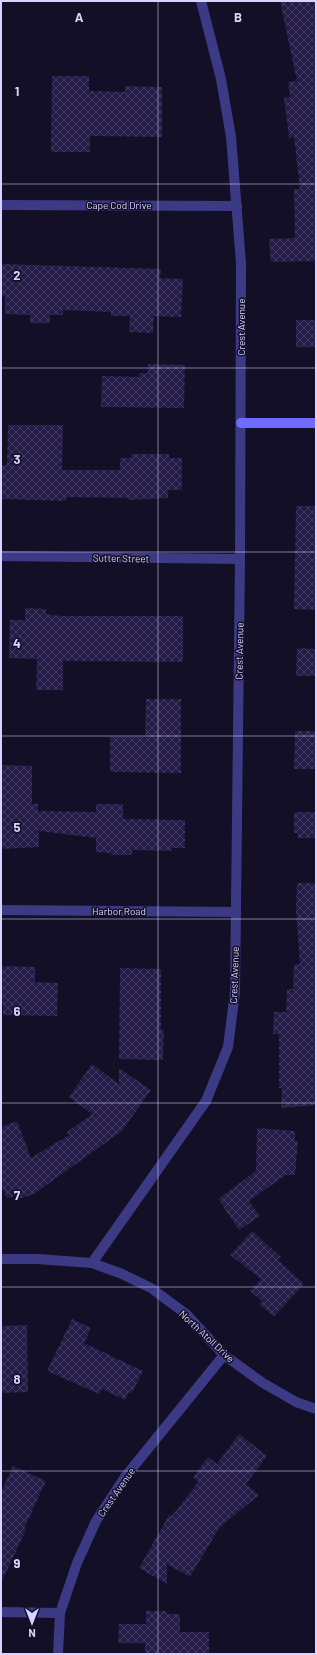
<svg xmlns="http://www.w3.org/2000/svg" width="317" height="1655" viewBox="0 0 317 1655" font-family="Barlow,sans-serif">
	<defs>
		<pattern id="building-cross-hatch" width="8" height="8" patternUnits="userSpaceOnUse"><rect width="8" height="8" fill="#241b47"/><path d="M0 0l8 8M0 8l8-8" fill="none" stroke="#433b63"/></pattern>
	</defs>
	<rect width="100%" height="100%" fill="#130f26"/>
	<!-- building -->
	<g fill="url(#building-cross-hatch)">
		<path d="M280,1H316V261L271,262L269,239L295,238L294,189H300L294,137L289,138L284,98L290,97L288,82L297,81Z"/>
		<path d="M52,76H89V91L125,92V86L162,87V137L90,136V152H51Z"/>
		<path d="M1,264L161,269L160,278L183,279L181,317L154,316L153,333L129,332L130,316H111V312L63,310V315H50V323H30V315L5,314V296H1Z"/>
		<rect x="296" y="320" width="20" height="27"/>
		<path d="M148,364L185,365L184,408L101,407L102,376L139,377V373H148Z"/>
		<path d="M8,425H63L62,470H120V458H131V454H169V458H182V490H168V498L129,500V498L67,497L66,501L2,499V465H7Z"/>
		<path d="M296,506H316V610L294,609Z"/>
		<path d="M25,608L46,609V614L61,616H183V662L63,661V690H36L37,659L9,658L10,620H25Z"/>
		<path d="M297,648L316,649V676H296Z"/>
		<path d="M146,699H181V773L110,772V737H145Z"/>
		<path d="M295,731H316V769H294Z"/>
		<path d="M2,765L32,766V804H38V811L96,812V804H123V819L185,820V848H172V851L132,850V855H111V853L96,852V838L39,831V847L1,849Z"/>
		<path d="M294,812H316V838H298V833H294Z"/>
		<path d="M297,883H316V1105L281,1108L282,1088H279V1034H273L274,1012H286L287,989H293L294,964H300L296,911Z"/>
		<path d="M1,966L35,967V982L58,983L57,1016L3,1015V1004H1Z"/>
		<path d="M120,968L161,969V1030H164L163,1060L119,1059Z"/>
		<path d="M92,1064L119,1084V1068L151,1090L122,1131L34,1194L17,1200L16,1195L7,1199L1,1184V1127L17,1121L31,1158L69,1135L67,1132L92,1114L69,1097Z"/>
		<path d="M257,1128L295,1131V1141H298L295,1175H286L249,1201L260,1216L239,1230L218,1199L256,1171Z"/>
		<path d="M252,1231L281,1257L278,1260L304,1284L274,1317L259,1304L262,1301L250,1291L261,1279L230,1255Z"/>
		<path d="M72,1319L91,1328L84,1343L143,1371L132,1393L129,1392L125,1400L102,1389L99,1394L47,1371Z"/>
		<path d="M27,1325L28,1392L2,1393L1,1326Z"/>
		<path d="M239,1434L267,1456L246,1484L259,1495L220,1527L190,1577L167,1564V1584L139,1568L169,1515L172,1516L198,1482L193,1477L208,1457L217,1464Z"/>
		<path d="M13,1466L46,1481L24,1529L26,1530L1,1583V1492Z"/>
		<path d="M146,1611H167V1614H180V1632H209V1654L145,1653V1643H118L119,1624H146Z"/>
	</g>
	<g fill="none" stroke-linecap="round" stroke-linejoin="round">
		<!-- street -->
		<g stroke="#3d3a85" stroke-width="10">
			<path d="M1,205L237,206"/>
			<path d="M1,556L240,559"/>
			<path d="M1,910L236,912"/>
			<path d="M1,1259H37L92,1263L122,1274L151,1288L186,1314L224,1355L263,1383L296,1402L316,1409"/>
			<path d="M92,1263L206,1101L228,1047L235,992L240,559L241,263L231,137L221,79L201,1"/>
			<path d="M1,1612L60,1613"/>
			<path d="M58,1654L60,1613L77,1563L96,1521L125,1477L224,1355"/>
		</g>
		<!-- secondary -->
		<path stroke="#6f6bff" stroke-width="10" d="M241,423H316"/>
	</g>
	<!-- grid -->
	<path fill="none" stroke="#d9d4ff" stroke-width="1" stroke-opacity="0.55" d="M158,1V1654M1,184H316M1,368H316M1,552H316M1,736H316M1,919H316M1,1103H316M1,1287H316M1,1471H316"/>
	<g text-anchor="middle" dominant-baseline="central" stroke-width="3" stroke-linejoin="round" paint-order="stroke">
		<!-- street labels -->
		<g font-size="10" fill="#d9d4ff" stroke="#130f26">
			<text x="119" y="205">Cape Cod Drive</text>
			<text transform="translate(241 327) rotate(-90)">Crest Avenue</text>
			<text transform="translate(121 558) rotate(1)">Sutter Street</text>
			<text transform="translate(239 651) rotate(-89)">Crest Avenue</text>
			<text x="119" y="911">Harbor Road</text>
			<text transform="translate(234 975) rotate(-88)">Crest Avenue</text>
			<text transform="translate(207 1336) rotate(43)">North Atoll Drive</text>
			<text transform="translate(116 1492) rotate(-55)">Crest Avenue</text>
		</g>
	</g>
	<g font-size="13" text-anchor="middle" font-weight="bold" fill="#d9d4ff" stroke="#130f26" stroke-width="3" stroke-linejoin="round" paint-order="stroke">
		<text x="79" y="22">A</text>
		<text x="238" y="22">B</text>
		<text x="17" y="96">1</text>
		<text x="17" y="280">2</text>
		<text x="17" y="464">3</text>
		<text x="17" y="648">4</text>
		<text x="17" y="832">5</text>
		<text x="17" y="1016">6</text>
		<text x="17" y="1200">7</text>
		<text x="17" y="1384">8</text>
		<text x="17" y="1568">9</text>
	</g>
	<!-- border -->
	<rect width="317" height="1655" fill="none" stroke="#d9d4ff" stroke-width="4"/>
	<!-- north arrow -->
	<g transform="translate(32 1623) rotate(180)" stroke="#130f26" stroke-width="3" paint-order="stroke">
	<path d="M0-3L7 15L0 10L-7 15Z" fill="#d9d4ff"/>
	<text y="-6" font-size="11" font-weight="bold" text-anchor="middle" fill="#d9d4ff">N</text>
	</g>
</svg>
